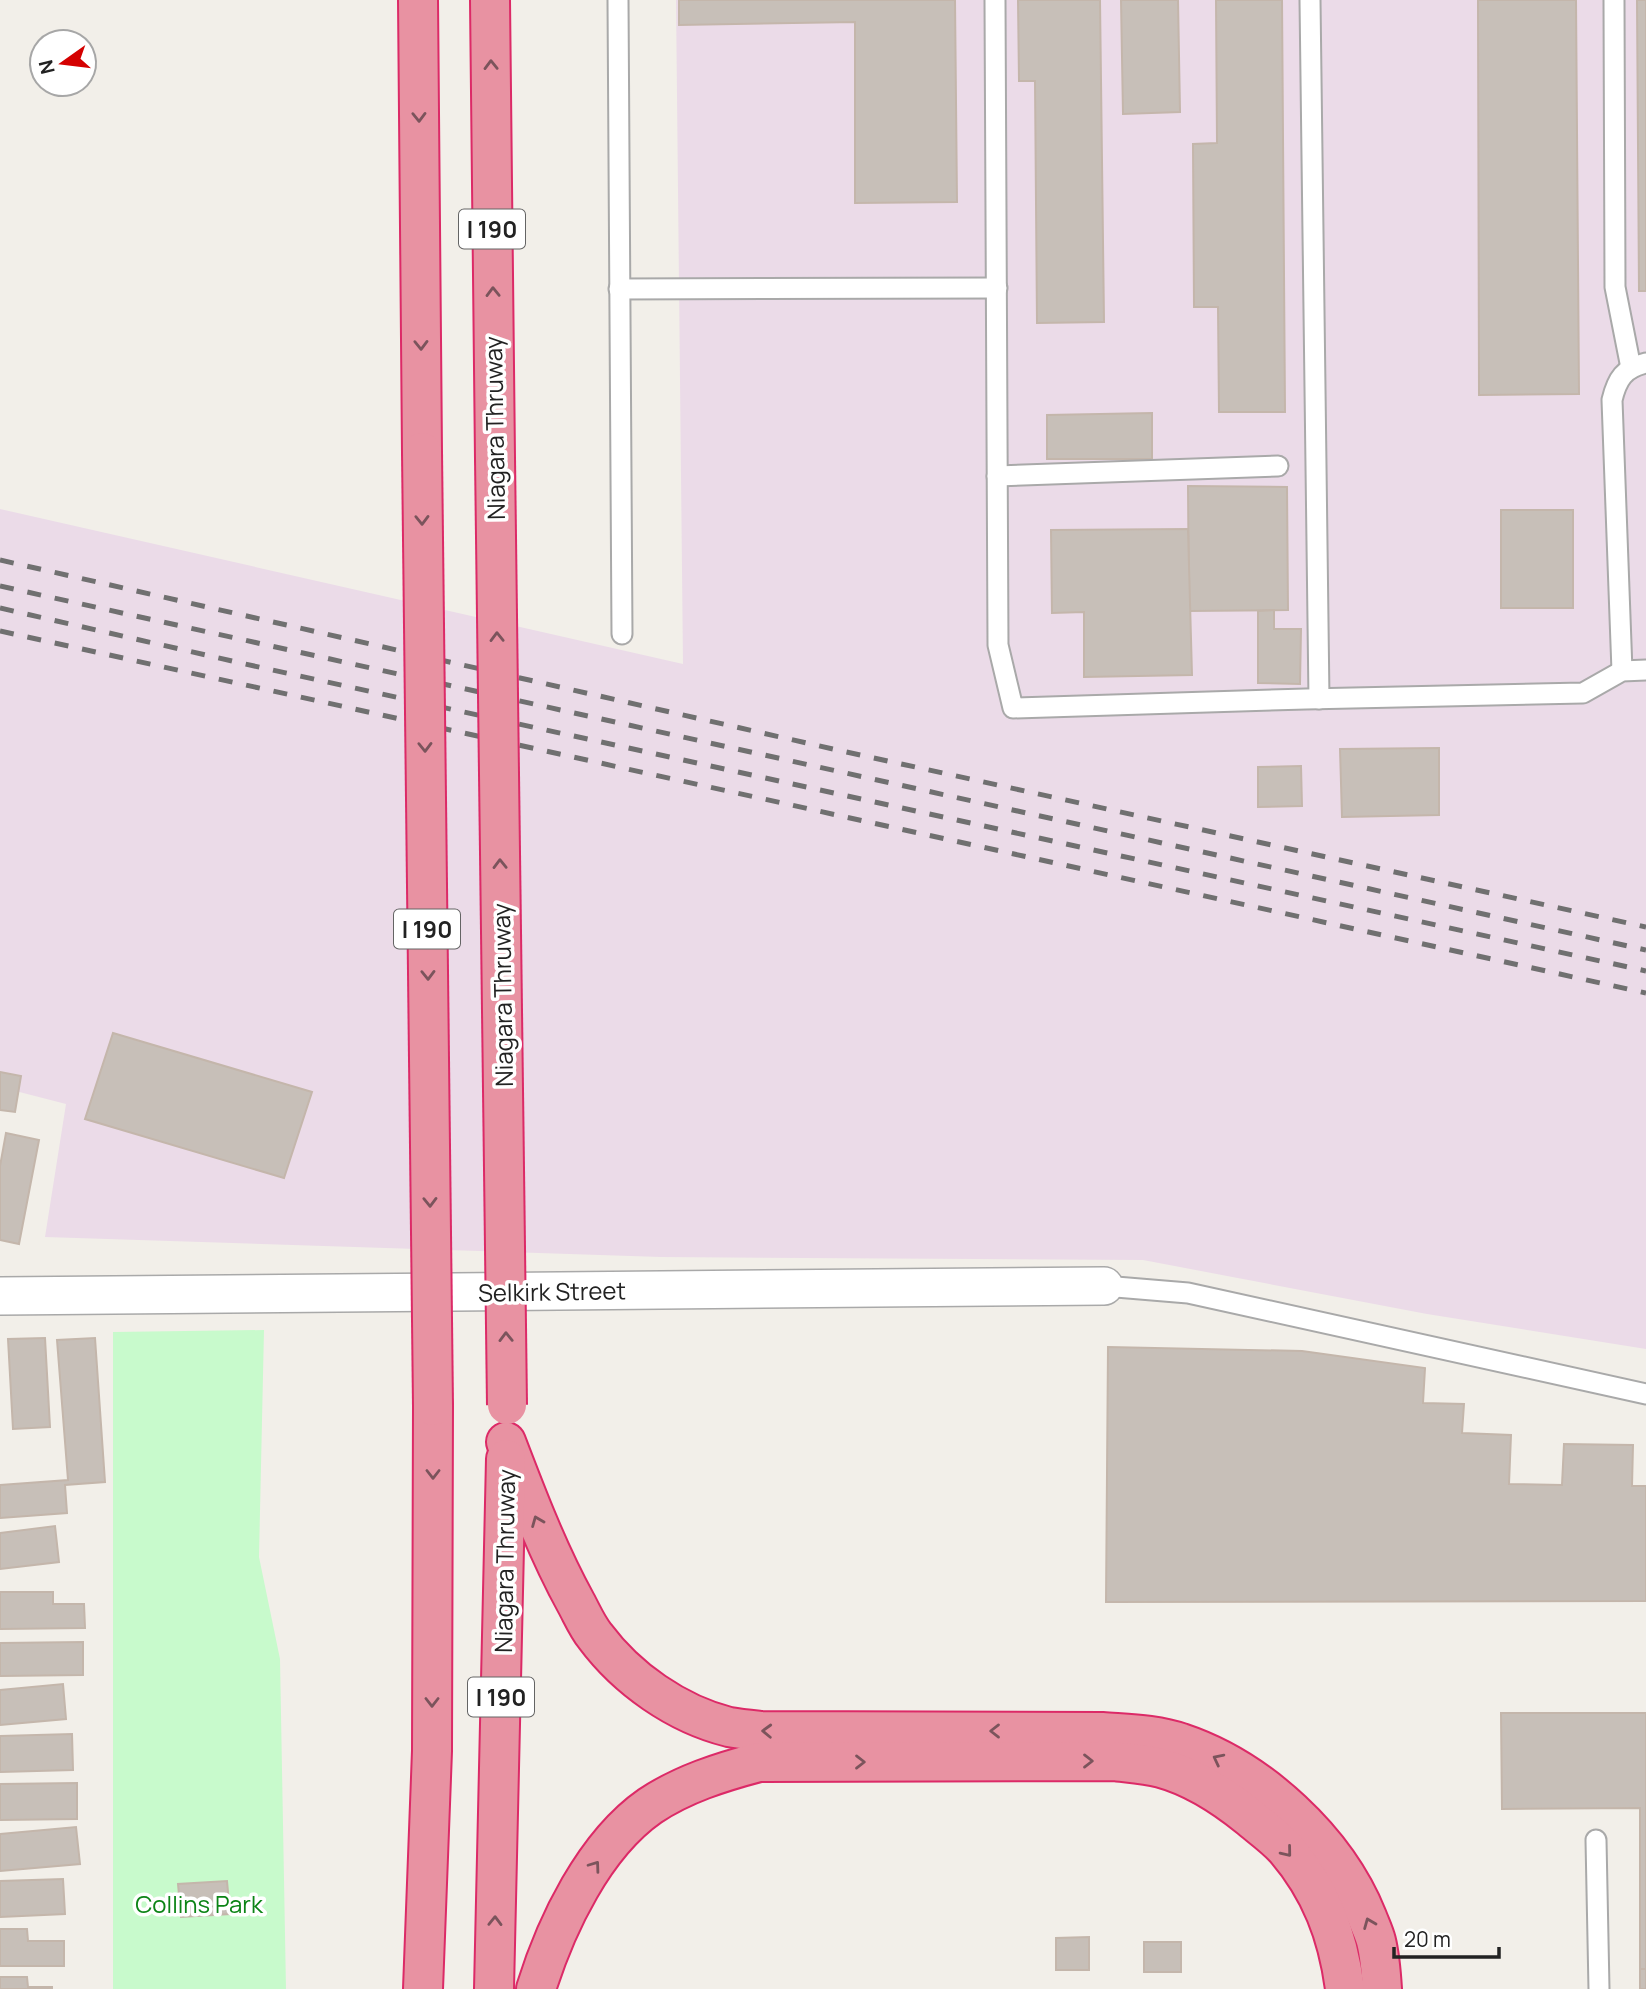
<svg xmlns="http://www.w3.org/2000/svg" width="1646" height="1989" viewBox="0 0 1646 1989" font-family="Manrope,sans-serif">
	<rect width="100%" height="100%" fill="#f2efe9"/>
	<!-- industrial -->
	<path fill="#ebdbe8" d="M676,0H1646V1349L1427,1314L1143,1260L661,1257L45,1237L66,1104L0,1087V509L683,664Z"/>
	<!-- park -->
	<path fill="#c8facc" d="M264,1330L259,1557L280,1659L286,1989H113V1332Z"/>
	<!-- building -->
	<g fill="#c7bfb8" stroke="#c4b6ab" stroke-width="2">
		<path d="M679,0H955L957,202L855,203V22L679,25Z"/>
		<path d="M1018,0H1100L1104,322L1037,323L1035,81H1019Z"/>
		<path d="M1121,0H1178L1180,112L1123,114Z"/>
		<path d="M1216,0H1282L1285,412H1219L1218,307H1194L1193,144L1217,143Z"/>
		<path d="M1478,0H1576L1579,394L1479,395Z"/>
		<path d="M1637,0H1646V291H1639Z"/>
		<path d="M1152,413V459H1047V415Z"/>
		<path d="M1188,486L1287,487L1288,610L1189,611Z"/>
		<rect x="1501" y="510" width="72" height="98"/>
		<path d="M1188,529L1192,675L1084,677V612L1052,613L1051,530Z"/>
		<path d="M1274,610V629H1301L1300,684L1258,683V611Z"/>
		<path d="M1439,748V815L1342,817L1340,749Z"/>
		<path d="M1301,766L1302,806L1258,807V767Z"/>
		<path d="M113,1033L312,1092L284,1178L85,1119Z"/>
		<path d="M0,1072L21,1076L15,1112L0,1110Z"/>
		<path d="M6,1133L39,1140L19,1244L0,1240V1166Z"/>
		<path d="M45,1338L50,1427L13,1429L8,1339Z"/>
		<path d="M95,1338L105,1482L65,1485L67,1513L0,1518V1485L68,1480L57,1340Z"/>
		<path d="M1108,1347L1302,1351L1425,1368L1423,1403L1464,1404L1462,1433L1511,1435L1509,1484L1562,1485L1564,1444L1633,1445L1632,1486H1646V1601L1106,1602Z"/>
		<path d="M55,1526L59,1562L0,1569V1533Z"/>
		<path d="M0,1592H53V1604H84L85,1628L0,1629Z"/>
		<path d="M83,1642V1675L0,1676V1643Z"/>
		<path d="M63,1684L66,1719L0,1725V1690Z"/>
		<path d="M1501,1713H1646V1969H1640V1808L1502,1809Z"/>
		<path d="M72,1734L73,1770L0,1772V1736Z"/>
		<path d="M77,1783V1819L0,1820V1784Z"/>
		<path d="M76,1827L80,1864L0,1871V1834Z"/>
		<path d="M63,1879L65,1914L0,1917V1881Z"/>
		<path d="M227,1881L230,1914L181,1917L178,1884Z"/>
		<path d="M0,1929H27L28,1941H64V1966H0Z"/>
		<path d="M1089,1937V1970H1056V1938Z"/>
		<rect x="1144" y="1942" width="37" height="30"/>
		<rect x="1640" y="1969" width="6" height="20"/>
		<path d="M0,1977H27L28,1987H52V1989H0Z"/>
	</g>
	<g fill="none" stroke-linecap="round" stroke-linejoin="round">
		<!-- service casing -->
		<g stroke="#a9a9a9" stroke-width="23">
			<g id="service">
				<path d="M618,0L622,634"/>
				<path d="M995,0L998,645L1013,708L1306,699L1583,693L1622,671L1646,670"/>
				<path d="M1310,0L1319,699"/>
				<path d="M1614,0L1615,287L1631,368"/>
				<path d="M619,289L997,288"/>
				<path d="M997,476L1278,466"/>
				<path d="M1622,671L1612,400C1617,379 1624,368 1646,363"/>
				<path d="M1104,1286L1188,1293L1646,1394"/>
				<path d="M1596,1840L1599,1989"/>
			</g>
		</g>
		<!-- minor casing -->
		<g stroke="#a9a9a9" stroke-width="40">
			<path id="minor" d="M0,1296L1104,1286"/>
		</g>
		<!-- motorway casing -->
		<g stroke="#dc2a67" stroke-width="42">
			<g id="motorway">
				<path d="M418,0L422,452"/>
				<path d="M490,0L495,458"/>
				<path d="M506,1442C527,1497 548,1552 576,1603C582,1614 587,1626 595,1636C627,1679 677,1714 729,1727C740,1729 751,1730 761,1731L1102,1732C1128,1734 1156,1734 1181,1743C1259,1769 1336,1840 1367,1917C1370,1925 1374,1933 1376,1941C1380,1957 1381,1973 1382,1989"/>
				<path d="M423,1989L432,1751L433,1406"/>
				<path d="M494,1989L506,1459"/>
				<path d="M536,1989C556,1925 594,1845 650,1806C683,1784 721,1772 759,1762L1113,1761C1129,1763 1146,1764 1161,1768C1194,1777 1223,1796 1249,1817C1261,1827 1275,1837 1285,1848C1321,1890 1338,1935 1345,1989"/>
			</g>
		</g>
		<!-- service -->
		<use href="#service" stroke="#fff" stroke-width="19"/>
		<!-- minor -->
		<use href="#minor" stroke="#fff" stroke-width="37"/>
		<!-- motorway -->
		<use href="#motorway" stroke="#e892a2" stroke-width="38"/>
		<!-- rail -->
		<g stroke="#707070" stroke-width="5" stroke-dasharray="14 14" stroke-linecap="butt">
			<path d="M0,560L833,749L1646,927"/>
			<path d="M0,586L1646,950"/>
			<path d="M0,608L245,664L1646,971"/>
			<path d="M0,631L1646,993"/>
		</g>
		<!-- motorway-bridge casing -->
		<g stroke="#dc2a67" stroke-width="42" stroke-linecap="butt">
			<g id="motorway-bridge">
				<path d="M422,452L433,1406"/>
				<path d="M495,458L507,1405"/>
			</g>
		</g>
		<!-- motorway-bridge -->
		<use href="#motorway-bridge" stroke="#e892a2" stroke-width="38"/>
	</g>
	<!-- one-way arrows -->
	<defs><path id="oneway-chevron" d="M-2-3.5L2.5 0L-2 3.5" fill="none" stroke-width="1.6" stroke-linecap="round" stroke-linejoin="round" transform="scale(1.75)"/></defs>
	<g stroke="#7b545c">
		<use href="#oneway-chevron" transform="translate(491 65) rotate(-91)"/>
		<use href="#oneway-chevron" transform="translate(419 117) rotate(89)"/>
		<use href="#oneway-chevron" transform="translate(493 292) rotate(-91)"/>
		<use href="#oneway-chevron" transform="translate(421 345) rotate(89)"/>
		<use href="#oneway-chevron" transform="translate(422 520) rotate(89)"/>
		<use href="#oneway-chevron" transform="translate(497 637) rotate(-91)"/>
		<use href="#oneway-chevron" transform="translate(425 747) rotate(89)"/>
		<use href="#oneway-chevron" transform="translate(500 864) rotate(-91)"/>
		<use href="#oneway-chevron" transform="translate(428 975) rotate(89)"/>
		<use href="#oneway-chevron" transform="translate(430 1202) rotate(89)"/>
		<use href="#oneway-chevron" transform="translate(506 1337) rotate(-91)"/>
		<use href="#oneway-chevron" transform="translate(433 1474) rotate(90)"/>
		<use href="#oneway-chevron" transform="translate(537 1521) rotate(-112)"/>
		<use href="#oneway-chevron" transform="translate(432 1702) rotate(90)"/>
		<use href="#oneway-chevron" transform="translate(767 1731) rotate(-178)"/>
		<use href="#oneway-chevron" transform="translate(995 1731) rotate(-180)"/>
		<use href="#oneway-chevron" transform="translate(1218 1759) rotate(-153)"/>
		<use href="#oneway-chevron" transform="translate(1088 1761)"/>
		<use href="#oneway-chevron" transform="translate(860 1762)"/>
		<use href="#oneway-chevron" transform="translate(1287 1852) rotate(51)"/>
		<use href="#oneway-chevron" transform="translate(595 1866) rotate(-54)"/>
		<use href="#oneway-chevron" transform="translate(495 1921) rotate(-89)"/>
		<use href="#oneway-chevron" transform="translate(1369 1923) rotate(-112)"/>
	</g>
	<g text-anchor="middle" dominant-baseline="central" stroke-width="7" stroke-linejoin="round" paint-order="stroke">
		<!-- shield labels -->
		<g fill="#fff" stroke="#646464" stroke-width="2">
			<rect x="459" y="209.5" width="66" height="39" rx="5"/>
			<rect x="394" y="909.5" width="66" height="39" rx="5"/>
			<rect x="468" y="1677.5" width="66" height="39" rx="5"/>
		</g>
		<g font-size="23" font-weight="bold" fill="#222">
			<text x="492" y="229">I 190</text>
			<text x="427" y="929">I 190</text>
			<text x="501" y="1697">I 190</text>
		</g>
		<!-- street labels -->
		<g font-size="24" fill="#222" stroke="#fff">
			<text transform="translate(494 428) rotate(-91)">Niagara Thruway</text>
			<text transform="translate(502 995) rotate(-91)">Niagara Thruway</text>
			<text transform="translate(552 1291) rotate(-1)">Selkirk Street</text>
			<text transform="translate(504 1561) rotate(-89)">Niagara Thruway</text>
		</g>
		<!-- park labels -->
		<g font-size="24" fill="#0c8416" stroke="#fff">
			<text x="199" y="1903">Collins Park</text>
		</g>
	</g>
	<!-- north arrow -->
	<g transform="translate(63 63) rotate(256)"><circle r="33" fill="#ffffff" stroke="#a7a7a7" stroke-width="2"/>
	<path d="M0-5L12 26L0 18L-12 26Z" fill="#d40000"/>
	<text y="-10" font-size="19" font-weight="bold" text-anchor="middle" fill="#222222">N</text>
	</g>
	<!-- scale -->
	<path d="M1394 1947v10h105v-10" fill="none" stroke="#222222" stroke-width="3.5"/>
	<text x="1404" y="1947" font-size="21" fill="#222222" stroke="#ffffff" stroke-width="5" paint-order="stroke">20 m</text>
</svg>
